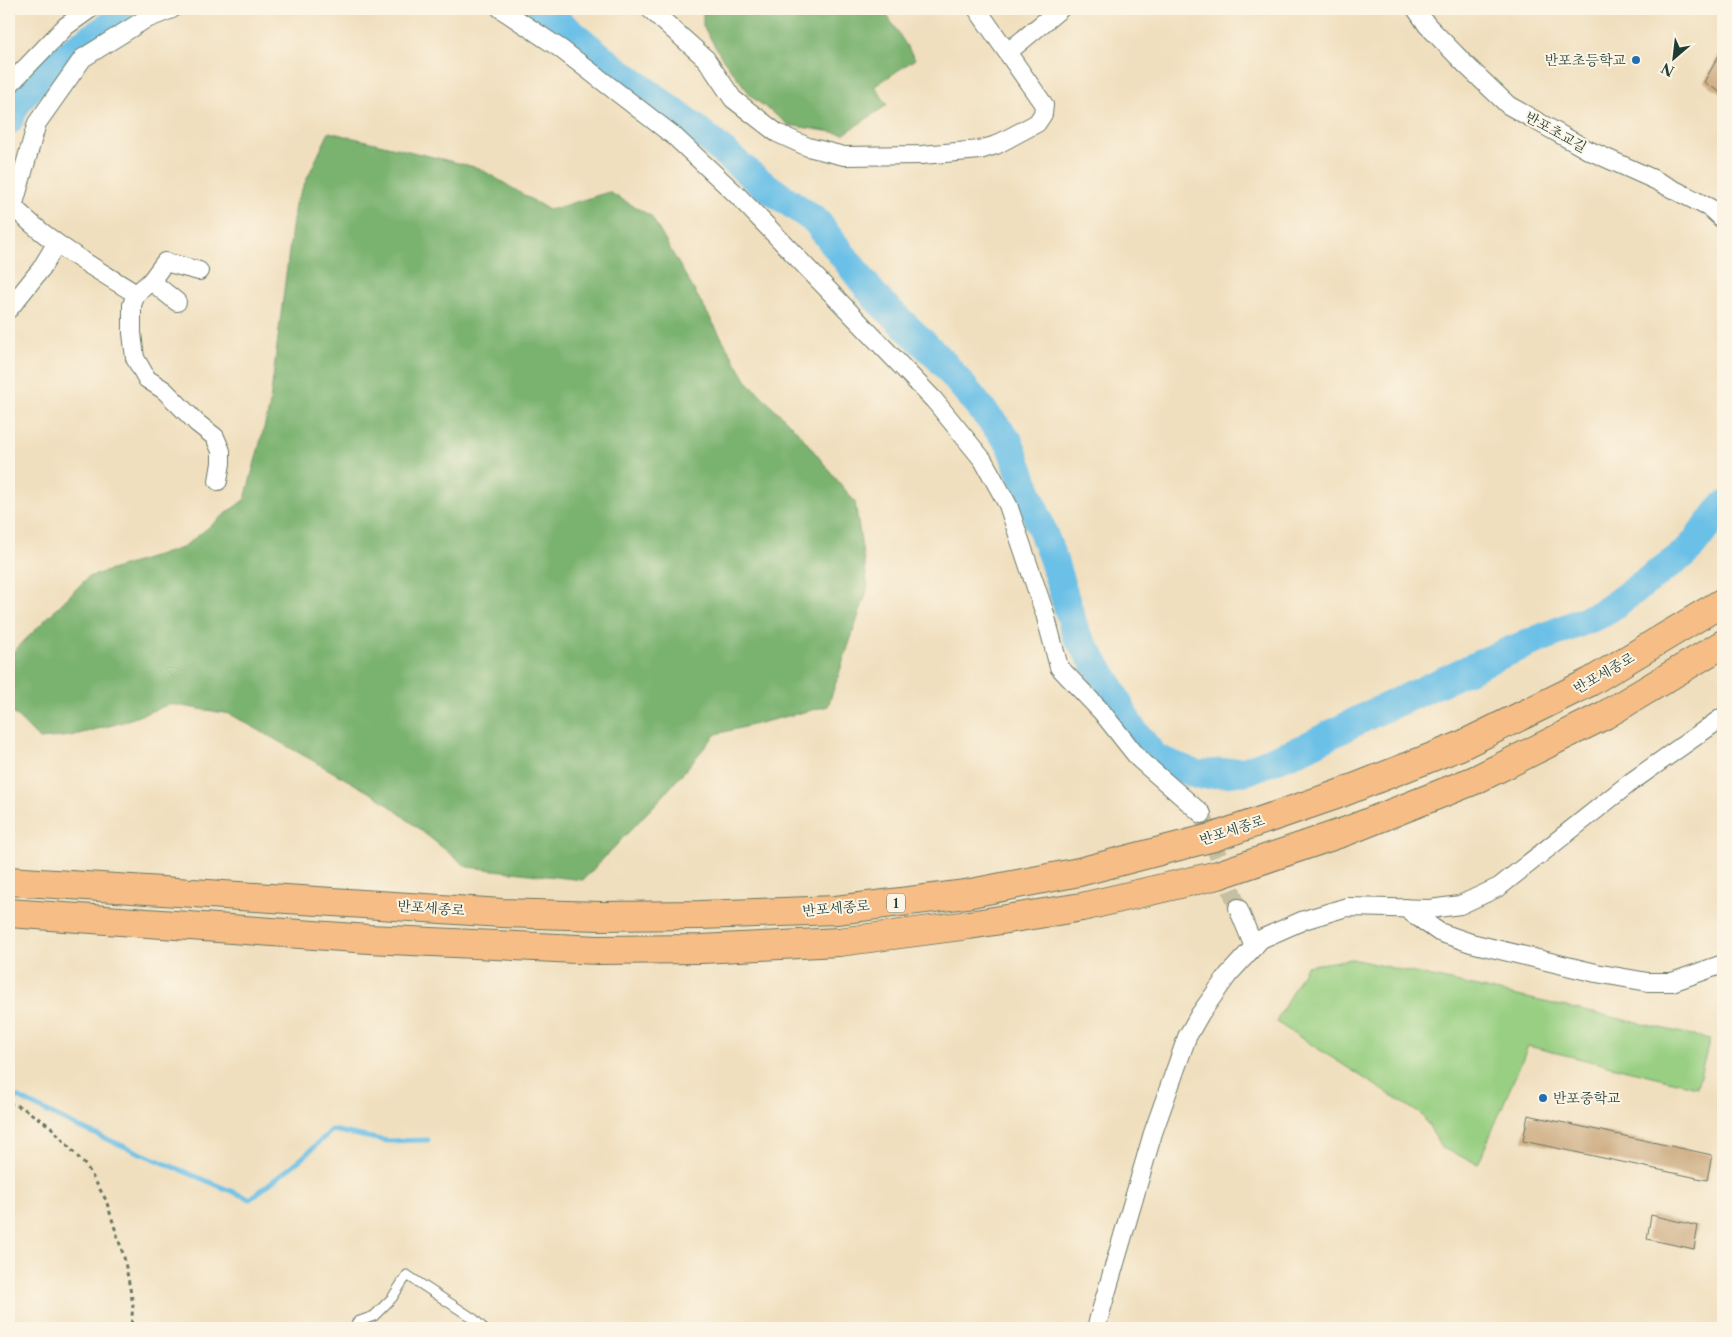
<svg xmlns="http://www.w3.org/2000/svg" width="1732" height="1337" viewBox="0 0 1732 1337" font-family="'Libre Caslon Text','Noto Serif KR',serif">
	<rect width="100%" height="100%" fill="#fcf5e5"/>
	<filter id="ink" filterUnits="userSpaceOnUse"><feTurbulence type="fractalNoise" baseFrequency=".02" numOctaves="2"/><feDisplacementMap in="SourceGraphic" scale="10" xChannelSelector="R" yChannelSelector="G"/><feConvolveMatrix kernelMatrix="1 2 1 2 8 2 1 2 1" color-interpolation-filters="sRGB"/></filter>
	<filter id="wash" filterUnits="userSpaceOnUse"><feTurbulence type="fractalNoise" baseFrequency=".0096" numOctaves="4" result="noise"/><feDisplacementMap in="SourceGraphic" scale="20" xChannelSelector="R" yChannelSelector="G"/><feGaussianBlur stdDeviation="1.12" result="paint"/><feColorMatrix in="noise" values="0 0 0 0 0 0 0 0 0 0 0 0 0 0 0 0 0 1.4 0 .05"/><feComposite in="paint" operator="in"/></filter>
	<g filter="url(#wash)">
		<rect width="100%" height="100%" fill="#f0dfbe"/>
		<!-- green -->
		<path fill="#98cf82" stroke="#5c865b" d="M1352,959L1710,1039L1697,1087L1528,1046L1478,1164L1442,1148L1422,1115L1276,1022L1306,966Z"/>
		<!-- forest -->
		<g fill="#7ab270" stroke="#4c7852">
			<path d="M703,9H883L915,59L875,86L887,105L844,134L789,125L753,98L722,58L703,26Z"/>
			<path d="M329,132L479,168L549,210L609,192L651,216L746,380L799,433L855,502L868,588L828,706L716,734L663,796L583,880L467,867L381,799L230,714L170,704L120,723L71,736L39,739L9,709V656L88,577L182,548L245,499L269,409L295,204Z"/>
		</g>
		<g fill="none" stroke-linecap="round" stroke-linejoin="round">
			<!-- stream -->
			<path stroke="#6ac0e7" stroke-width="5" d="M9,1093L78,1127L250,1199L301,1159L332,1130L387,1141L428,1140"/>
			<!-- river -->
			<g stroke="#6ac0e7" stroke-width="29">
				<path d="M542,9L607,62L694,127L757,180L816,221L876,298L940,359L1009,442L1053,559L1076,634L1110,687L1129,725L1155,758L1198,775L1246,771L1304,748L1369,715L1495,657L1603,613L1688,551L1723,506"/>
				<path d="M9,120C11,115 14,108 17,103C44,65 101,29 142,9"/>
			</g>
		</g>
		<g id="blocks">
			<!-- building -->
			<g fill="#c9a679">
				<path d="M1723,48V94L1704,82Z"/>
				<path d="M1528,1115L1712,1155L1707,1180L1523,1141Z"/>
				<path d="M1651,1215L1698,1226L1694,1249L1647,1239Z"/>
			</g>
		</g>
	</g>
	<g filter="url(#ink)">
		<use href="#blocks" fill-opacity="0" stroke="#687664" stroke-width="1"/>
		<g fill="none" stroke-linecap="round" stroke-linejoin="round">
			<!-- minor-tunnel -->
			<path stroke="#c6bfa2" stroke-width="18" stroke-dasharray="18 9" stroke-linecap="butt" d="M1202,814L1238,908"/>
			<!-- service casing -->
			<g stroke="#687664" stroke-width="11">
				<path id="service" d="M355,1328L357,1322L374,1316L392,1298L407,1275L474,1319L483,1328"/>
			</g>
			<!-- minor casing -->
			<g stroke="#687664" stroke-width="20">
				<g id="minor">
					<path d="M501,9L561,49L674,136L738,196L934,400L983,460L1008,505L1045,614L1059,667L1101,711L1139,759L1202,814"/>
					<path d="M650,9L706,59L733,99L777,133L808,147L844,156L922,155L980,150L996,145L1037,123L1043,114L1044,105L977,9"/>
					<path d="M1416,9L1427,25L1466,65L1508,105L1588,150L1653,179L1710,208L1723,220"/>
					<path d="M1008,52L1060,9"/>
					<path d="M9,85L66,26L90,9"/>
					<path d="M9,202C45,241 92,266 136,294"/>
					<path d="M13,207L37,123L83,58L144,20L172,9"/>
					<path d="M199,271L165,262L151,281L136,294L132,305V333L135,358L147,379L164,390L197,423L215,437L221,451V463L218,481"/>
					<path d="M151,281L177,302"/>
					<path d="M9,309L41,269L56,244"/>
					<path d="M1238,908L1254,947"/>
					<path d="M1405,908L1439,932L1471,943L1596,973L1648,982H1672L1723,964"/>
					<path d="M1096,1328L1153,1133L1187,1037L1200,1014L1228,975L1261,939L1304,920L1347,907L1430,909L1460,905L1499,887L1631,782L1723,717"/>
				</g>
			</g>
			<!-- trunk casing -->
			<g stroke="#687664" stroke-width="30">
				<g id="trunk">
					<path d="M9,881L502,913L600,916L700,915L836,910L966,894L1079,872L1214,837L1336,795L1460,746L1590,682L1723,602"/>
					<path d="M9,913L369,939L598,950L701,949L839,942L969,925L1082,907L1218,875L1347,831L1475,780L1605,715L1723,644"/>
				</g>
			</g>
			<!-- path -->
			<path stroke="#687664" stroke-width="3" stroke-dasharray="4 4" stroke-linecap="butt" d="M9,1103L23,1108L51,1127L87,1167L106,1200L124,1257L133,1304L131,1328"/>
			<!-- service -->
			<use href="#service" stroke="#fff" stroke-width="9"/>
			<!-- minor -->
			<use href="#minor" stroke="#fff" stroke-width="18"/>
			<!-- trunk -->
			<use href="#trunk" stroke="#f6be86" stroke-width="28"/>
		</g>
	</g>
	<!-- markers -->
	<g fill="#1f6fb2" stroke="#fcf5e5" stroke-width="2">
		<circle cx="1636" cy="60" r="5"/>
		<circle cx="1543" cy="1098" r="5"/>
	</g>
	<g text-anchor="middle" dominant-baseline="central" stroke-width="4" stroke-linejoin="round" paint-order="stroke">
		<!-- shield labels -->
		<rect fill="#fcf5e5" stroke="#617469" stroke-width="1" x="887" y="893.5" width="18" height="19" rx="4"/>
		<g font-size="12" font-weight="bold" fill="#1f3d34">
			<text x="896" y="903">1</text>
		</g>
		<!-- poi labels -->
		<g font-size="14" fill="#1f3d34" stroke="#fcf5e5" text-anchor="end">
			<text x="1626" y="60">반포초등학교</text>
			<text x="1553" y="1098" text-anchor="start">반포중학교</text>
		</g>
		<!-- street labels -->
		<g font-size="14" fill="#1f3d34" stroke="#fcf5e5">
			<text transform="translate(1556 132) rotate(29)">반포초교길</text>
			<text transform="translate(1604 673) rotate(-30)">반포세종로</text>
			<text transform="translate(1232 830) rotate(-18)">반포세종로</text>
			<text transform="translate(431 908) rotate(4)">반포세종로</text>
			<text transform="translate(836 908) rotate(-5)">반포세종로</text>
		</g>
	</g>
	<!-- margin -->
	<rect width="1732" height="1337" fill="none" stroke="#fcf5e5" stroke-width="30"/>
	<!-- north arrow -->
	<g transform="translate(1674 58) rotate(208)" stroke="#fcf5e5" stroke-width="4" paint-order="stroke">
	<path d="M0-4L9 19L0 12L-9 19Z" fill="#1f3d34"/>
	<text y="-8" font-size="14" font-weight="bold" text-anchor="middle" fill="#1f3d34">N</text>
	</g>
</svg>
